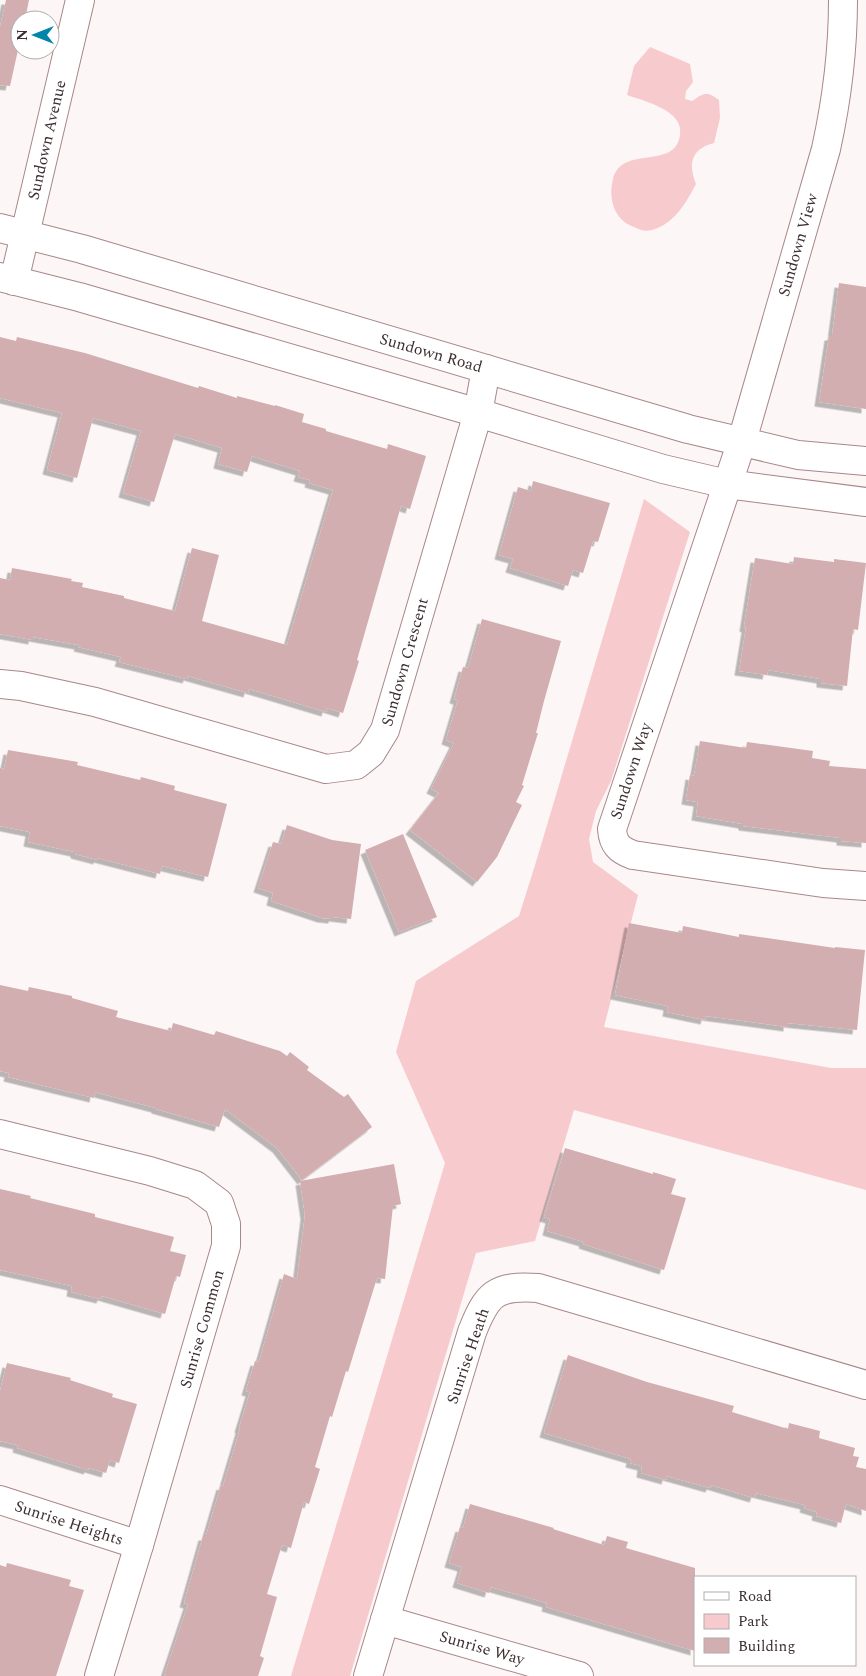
<svg xmlns="http://www.w3.org/2000/svg" width="866" height="1676" viewBox="0 0 866 1676" font-family="Spectral,serif">
	<defs>
		<filter id="shadow"><feDropShadow dx="-4.5" dy="4.5" stdDeviation="0" flood-color="#0004"/></filter>
	</defs>
	<rect width="100%" height="100%" fill="#fdf6f6"/>
	<!-- green -->
	<g fill="#f7cacd">
		<path d="M650,47L690,64L693,82L686,91L685,99L692,101C704,93 707,91 719,100L720,118L714,143C691,149 688,163 696,184C686,203 674,224 652,230C646,232 640,230 634,227C614,220 608,199 613,179C622,144 675,171 680,135C684,110 644,101 627,95L634,66Z"/>
		<path d="M644,499L690,532L611,781L596,811L589,839L593,862L638,895L604,1027L831,1068H866V1190L574,1110L535,1241L476,1253L350,1676H291L445,1163L396,1052L416,981L519,916L536,862Z"/>
	</g>
	<!-- building -->
	<g fill="#d2aeb0" filter="url(#shadow)">
		<path d="M6,0H29L25,20H20V41L10,86L0,85V27Z"/>
		<path d="M839,283L866,287V409L819,402L829,336H832Z"/>
		<path d="M0,337L16,341L17,337L85,353L198,388L199,386L237,398V396L275,406V405L304,414L302,422L326,429V431L387,449L388,444L426,456L410,509L401,506L357,660L359,661L343,713L327,708L326,712L263,693L249,689L248,693L188,676L187,679L119,662L121,657L78,647L79,645L33,637V640L0,634V578L10,580L12,568L72,579L71,581L83,583L82,587L124,596V598L175,611L192,548L219,555L202,621L287,645L333,490L309,483L310,480L298,477L300,471L252,456L247,472L218,464L222,448L175,434L154,502L123,493L141,431L93,418L77,478L47,470L62,413L0,398Z"/>
		<path d="M533,481L610,503L598,542L593,541L583,573L573,570L568,586L510,568L513,559L499,555L518,487L531,491Z"/>
		<path d="M794,557L834,562V559L866,563L858,630L853,629L847,686L821,683V679L768,670L767,675L739,671L746,628L744,627L755,558L793,564Z"/>
		<path d="M482,619L561,641L544,701L536,733H538L522,785L524,786L516,802L522,805L497,857L477,882L410,830L439,793L431,789L454,743L446,740L458,700L454,699L463,667L468,668Z"/>
		<path d="M700,741L746,748L747,742L813,751L812,758L830,761L829,766L866,769V843L841,841V838L743,826V824L696,816L698,802L686,800L690,775L694,776Z"/>
		<path d="M8,750L78,762L77,765L140,780L141,777L175,786L174,790L227,804L208,877L162,866L160,874L98,858V860L75,854V852L28,842L30,832L0,826V768L4,769Z"/>
		<path d="M287,825L332,840L361,844L351,919L333,917V919L322,918L271,901L273,893L258,888L273,842L281,844Z"/>
		<path d="M403,834L437,917L399,932L365,850Z"/>
		<path d="M629,923L682,933L683,926L739,937V934L835,948V947L865,950L857,1030L788,1023V1027L706,1016L705,1020L667,1012L668,1006L615,995Z"/>
		<path d="M0,985L28,991L29,987L72,996V998L118,1011L116,1017L171,1031L173,1023L214,1035L216,1031L280,1051L287,1056L290,1052L309,1067L307,1070L344,1097L348,1094L372,1127L302,1180L277,1148L225,1109L219,1127L156,1109V1108L95,1092L94,1098L8,1077L9,1073L0,1071Z"/>
		<path d="M565,1148L653,1174V1172L676,1179L671,1194L686,1198L664,1270L583,1244L584,1242L547,1231L550,1219L544,1217Z"/>
		<path d="M394,1164L401,1204L393,1206L385,1279L377,1278L348,1372L346,1371L332,1417L330,1416L315,1467L320,1469L309,1504L304,1502L291,1548L282,1545L267,1594L277,1597L260,1656L264,1658L258,1676H164L188,1604L184,1603L203,1536H206L221,1485L223,1486L240,1429L239,1428L250,1392L246,1391L255,1361L259,1362L284,1274L297,1279L305,1215L300,1181Z"/>
		<path d="M0,1189L31,1196L30,1198L95,1214V1217L174,1237L170,1251L186,1255L180,1277L176,1276L165,1314L102,1296L101,1299L71,1292L72,1286L0,1270Z"/>
		<path d="M568,1355L647,1382L734,1406L732,1412L788,1429L789,1423L820,1431L819,1438L855,1448L853,1456L859,1457L856,1467L866,1469V1511L846,1504L841,1523L816,1516L817,1512L804,1508L805,1505L756,1493L754,1498L711,1485L710,1488L667,1476L666,1480L641,1473L642,1466L630,1463L631,1459L544,1433Z"/>
		<path d="M7,1363L71,1378L70,1380L113,1394L112,1397L137,1404L119,1463L110,1460L106,1473L89,1468L88,1470L17,1448L18,1445L0,1441V1391Z"/>
		<path d="M470,1504L554,1528L553,1529L604,1545L607,1536L628,1542L626,1548L695,1568V1651L546,1607L547,1603L491,1587L489,1593L457,1583L462,1567L449,1563L460,1527L463,1528Z"/>
		<path d="M7,1563L71,1580L69,1586L84,1590L56,1676H0V1565L6,1567Z"/>
	</g>
	<g fill="none" stroke-linecap="round" stroke-linejoin="round">
		<!-- minor casing -->
		<g stroke="#a98789" stroke-width="30">
			<g id="minor">
				<path d="M843,0C843,51 837,99 826,149L742,441L612,829C613,844 619,850 633,855L823,883L866,886"/>
				<path d="M0,228L82,249L688,429L798,455L866,461"/>
				<path d="M0,277L79,297L478,413L663,469L727,484L866,502"/>
				<path d="M14,281L80,0"/>
				<path d="M0,684L21,686L95,702L326,769L356,765L371,753L385,730L478,413L486,369"/>
				<path d="M0,1134L150,1171L195,1185L219,1203L226,1224V1246L139,1545L99,1676"/>
				<path d="M0,1500L139,1545"/>
				<path d="M385,1620L579,1676"/>
				<path d="M368,1676L472,1332C487,1294 495,1285 538,1288L866,1385"/>
			</g>
		</g>
		<!-- minor -->
		<use href="#minor" stroke="#fff" stroke-width="28"/>
	</g>
	<g text-anchor="middle" dominant-baseline="central" stroke-width="4" stroke-linejoin="round" paint-order="stroke">
		<!-- street labels -->
		<g font-size="16" fill="#3d2f30" stroke="#fff">
			<text transform="translate(47 140) rotate(-77)">Sundown Avenue</text>
			<text transform="translate(798 245) rotate(-74)">Sundown View</text>
			<text transform="translate(431 353) rotate(16)">Sundown Road</text>
			<text transform="translate(405 662) rotate(-74)">Sundown Crescent</text>
			<text transform="translate(631 771) rotate(-72)">Sundown Way</text>
			<text transform="translate(202 1329) rotate(-74)">Sunrise Common</text>
			<text transform="translate(468 1356) rotate(-71)">Sunrise Heath</text>
			<text transform="translate(69 1523) rotate(18)">Sunrise Heights</text>
			<text transform="translate(482 1648) rotate(16)">Sunrise Way</text>
		</g>
	</g>
	<!-- legend -->
	<rect x="694" y="1576" width="162" height="90" fill="#ffffff" stroke="#b1acac"/>
	<rect x="704" y="1592" width="25" height="8" fill="#ffffff" stroke="#b1acac"/>
	<text x="738" y="1601" font-size="15" fill="#3d2f30">Road</text>
	<rect x="704" y="1614" width="25" height="15" fill="#f7cacd" stroke="#b1acac"/>
	<text x="738" y="1626" font-size="15" fill="#3d2f30">Park</text>
	<rect x="704" y="1638" width="25" height="15" fill="#d2aeb0" stroke="#b1acac"/>
	<text x="738" y="1651" font-size="15" fill="#3d2f30">Building</text>
	<!-- north arrow -->
	<g transform="translate(35 35) rotate(270)"><circle r="24" fill="#ffffff" stroke="#b1acac"/>
	<path d="M0-4L9 19L0 12L-9 19Z" fill="#0185a8"/>
	<text y="-8" font-size="14" font-weight="bold" text-anchor="middle" fill="#3d2f30">N</text>
	</g>
</svg>
